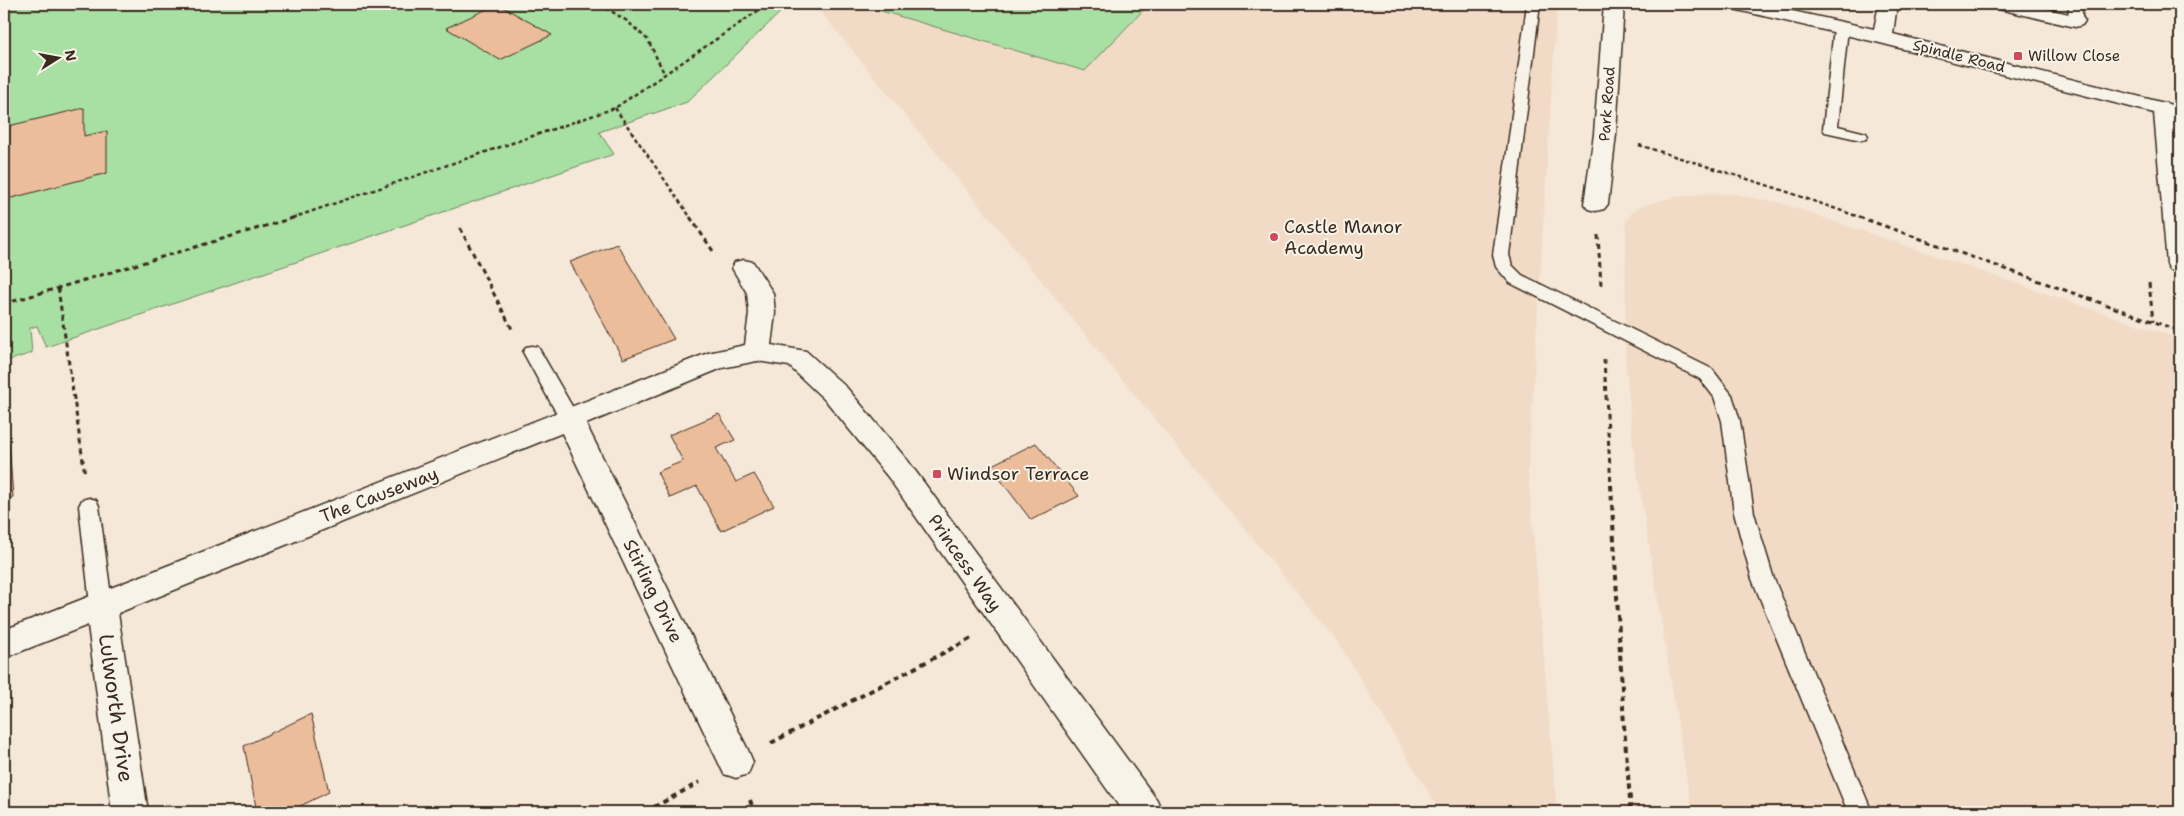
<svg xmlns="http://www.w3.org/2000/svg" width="2184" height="816" viewBox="0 0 2184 816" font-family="'Shantell Sans',sans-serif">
	<rect width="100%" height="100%" fill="#f5e8d9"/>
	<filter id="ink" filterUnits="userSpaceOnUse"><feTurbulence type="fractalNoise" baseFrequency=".02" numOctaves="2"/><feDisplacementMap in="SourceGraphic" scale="10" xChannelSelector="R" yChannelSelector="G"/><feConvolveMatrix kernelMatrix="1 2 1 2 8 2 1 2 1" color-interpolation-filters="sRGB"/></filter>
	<g filter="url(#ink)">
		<!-- built -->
		<g fill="#f2dbc6">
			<path d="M814,4H1557L1528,470L1557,811L1440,812L1340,645Z"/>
			<path d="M1708,193L1732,194L1778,202L2180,339V812H1692L1633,447L1625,354L1626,222L1632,212L1644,205L1674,197Z"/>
		</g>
		<!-- green -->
		<g fill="#a8dfa2" stroke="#728460">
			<path d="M4,4H789L687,102L599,132L614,154L46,347L37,326L30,328L32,353L4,362Z"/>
			<path d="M885,4H1149L1085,71L878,10Z"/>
		</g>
		<!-- building -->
		<g fill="#ebbd9b" stroke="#3b2a1e">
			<path d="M498,4L552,35L500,60L446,28Z"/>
			<path d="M84,108V136L107,131V173L4,200V127Z"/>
			<path d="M617,244L674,339L623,359L570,262Z"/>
			<path d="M719,414L735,440L716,448L736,482L754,474L774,506L721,531L697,486L670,498L657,472L683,461L669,435Z"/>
			<path d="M9,443L13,497L4,501V444Z"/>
			<path d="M1036,443L1079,496L1031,520L990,466Z"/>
			<path d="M311,714L329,792L288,812H257L244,746Z"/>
		</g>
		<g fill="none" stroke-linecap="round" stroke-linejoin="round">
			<!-- service casing -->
			<g stroke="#3b2a1e" stroke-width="3">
				<g id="service">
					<path d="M1527,4H1540L1509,255L1512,265L1522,275L1712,369L1732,395L1740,421L1754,513L1774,579L1872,812H1848L1752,579L1734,513L1722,421L1714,397L1700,379L1510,283L1496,267L1493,255Z"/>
					<path d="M2069,4H2082V21L2080,24H2070L2068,21Z"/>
					<path d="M1841,24L1848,28L1838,126L1866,133L1868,136L1866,139L1861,140L1825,132L1823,129L1834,28Z"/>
					<path d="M532,346L538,347L577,415L579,420L577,425L570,427L563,425L523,352L526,347Z"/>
					<path d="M89,498L96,500L99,506L112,604L109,610L101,613L93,610L90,604L79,506L82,500Z"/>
				</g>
			</g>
			<!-- minor casing -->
			<g stroke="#3b2a1e" stroke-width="3">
				<g id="minor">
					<path d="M1604,4H1624L1616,134L1608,204L1604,209L1596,211L1588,209L1584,204L1594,134Z"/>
					<path d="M1726,4H1761L1874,29L1879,4H1897L1893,34L2180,107V119L2176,118L2180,161V272L2170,270L2167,264L2154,113L1880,43L1729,8Z"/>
					<path d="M1992,4H2026L2082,17L2085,21L2082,25L2075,27L1995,8Z"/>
					<path d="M744,260L753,262L773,293L775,313L771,345L806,351L847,388L908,461L1157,800L1162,812H1123L888,477L827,402L789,366L757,361L722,368L586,424L748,750L753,762L748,774L736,778L724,774L562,433L118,613L148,812H112L88,625L4,658V630L708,353L745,345L749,313L747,293L732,268L735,262Z"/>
				</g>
			</g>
			<!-- path-far2 -->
			<g stroke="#3b2a1e" stroke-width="2.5" stroke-dasharray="4 3" stroke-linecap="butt">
				<path d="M600,4L627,21L648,40L664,73"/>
				<path d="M615,108L691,218"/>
				<path d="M1639,145L1779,189L1862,218"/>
				<path d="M292,218L615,108L768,4"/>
			</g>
			<!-- path-far1 -->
			<g stroke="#3b2a1e" stroke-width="3" stroke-dasharray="5 4" stroke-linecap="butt">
				<path d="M690,217L713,251"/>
				<path d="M1859,217L2180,331"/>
				<path d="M460,228L512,329"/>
				<path d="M1598,235L1601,286"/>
				<path d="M2149,283L2153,321"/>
				<path d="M58,288L85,475"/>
				<path d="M4,304L296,217"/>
				<path d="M1604,359L1611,487"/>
			</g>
			<!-- path -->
			<g stroke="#3b2a1e" stroke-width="4" stroke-dasharray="5.5 4.5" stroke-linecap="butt">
				<path d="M1611,485L1624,726L1631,812"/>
				<path d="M771,743L972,638"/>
				<path d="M750,800L754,812"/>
				<path d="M645,812L700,782"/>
			</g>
			<!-- service -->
			<use href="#service" fill="#f7f3e8" fill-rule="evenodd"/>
			<!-- minor -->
			<use href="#minor" fill="#f7f3e8" fill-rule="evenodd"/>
		</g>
	</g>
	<!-- markers -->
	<g fill="#d1495b" stroke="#f7f3e8" stroke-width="2">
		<rect x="2013" y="51" width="10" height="10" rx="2.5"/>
		<circle cx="1274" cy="237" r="5"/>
		<rect x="932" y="469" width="10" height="10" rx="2.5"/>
	</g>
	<g text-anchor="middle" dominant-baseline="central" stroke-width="4" stroke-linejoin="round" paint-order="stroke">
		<!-- far-street labels -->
		<g font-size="15" fill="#3b2a1e" stroke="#f7f3e8">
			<text transform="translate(1959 56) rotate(14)">Spindle Road</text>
			<text transform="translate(1607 104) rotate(-86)">Park Road</text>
		</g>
		<!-- far-poi labels -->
		<g font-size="15" fill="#3b2a1e" stroke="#f7f3e8" text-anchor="start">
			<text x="2028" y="56">Willow Close</text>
		</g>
		<!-- poi labels -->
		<g font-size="18" fill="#3b2a1e" stroke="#f7f3e8" text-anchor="start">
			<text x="1284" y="227">Castle Manor<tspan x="1284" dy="21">Academy</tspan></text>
			<text x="947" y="474">Windsor Terrace</text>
		</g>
		<!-- street labels -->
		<g font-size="18" fill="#3b2a1e" stroke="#f7f3e8">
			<text transform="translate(379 495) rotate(-21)">The Causeway</text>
			<text transform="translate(965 563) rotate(55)">Princess Way</text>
			<text transform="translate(653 591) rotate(64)">Stirling Drive</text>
		</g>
		<!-- near-street labels -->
		<g font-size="21" fill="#3b2a1e" stroke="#f7f3e8">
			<text transform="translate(116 708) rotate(82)">Lulworth Drive</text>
		</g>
	</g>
	<!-- margin -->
	<rect width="2184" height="816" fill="none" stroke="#f7f3e8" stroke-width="20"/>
	<rect x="10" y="10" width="2164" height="796" fill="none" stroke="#3b2a1e" stroke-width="2" filter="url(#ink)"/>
	<!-- north arrow -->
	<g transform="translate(58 58) rotate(79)" stroke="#f7f3e8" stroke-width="4" paint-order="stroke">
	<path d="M0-4L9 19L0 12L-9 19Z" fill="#3b2a1e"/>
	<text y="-8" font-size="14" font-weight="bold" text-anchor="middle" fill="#3b2a1e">N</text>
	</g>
</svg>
